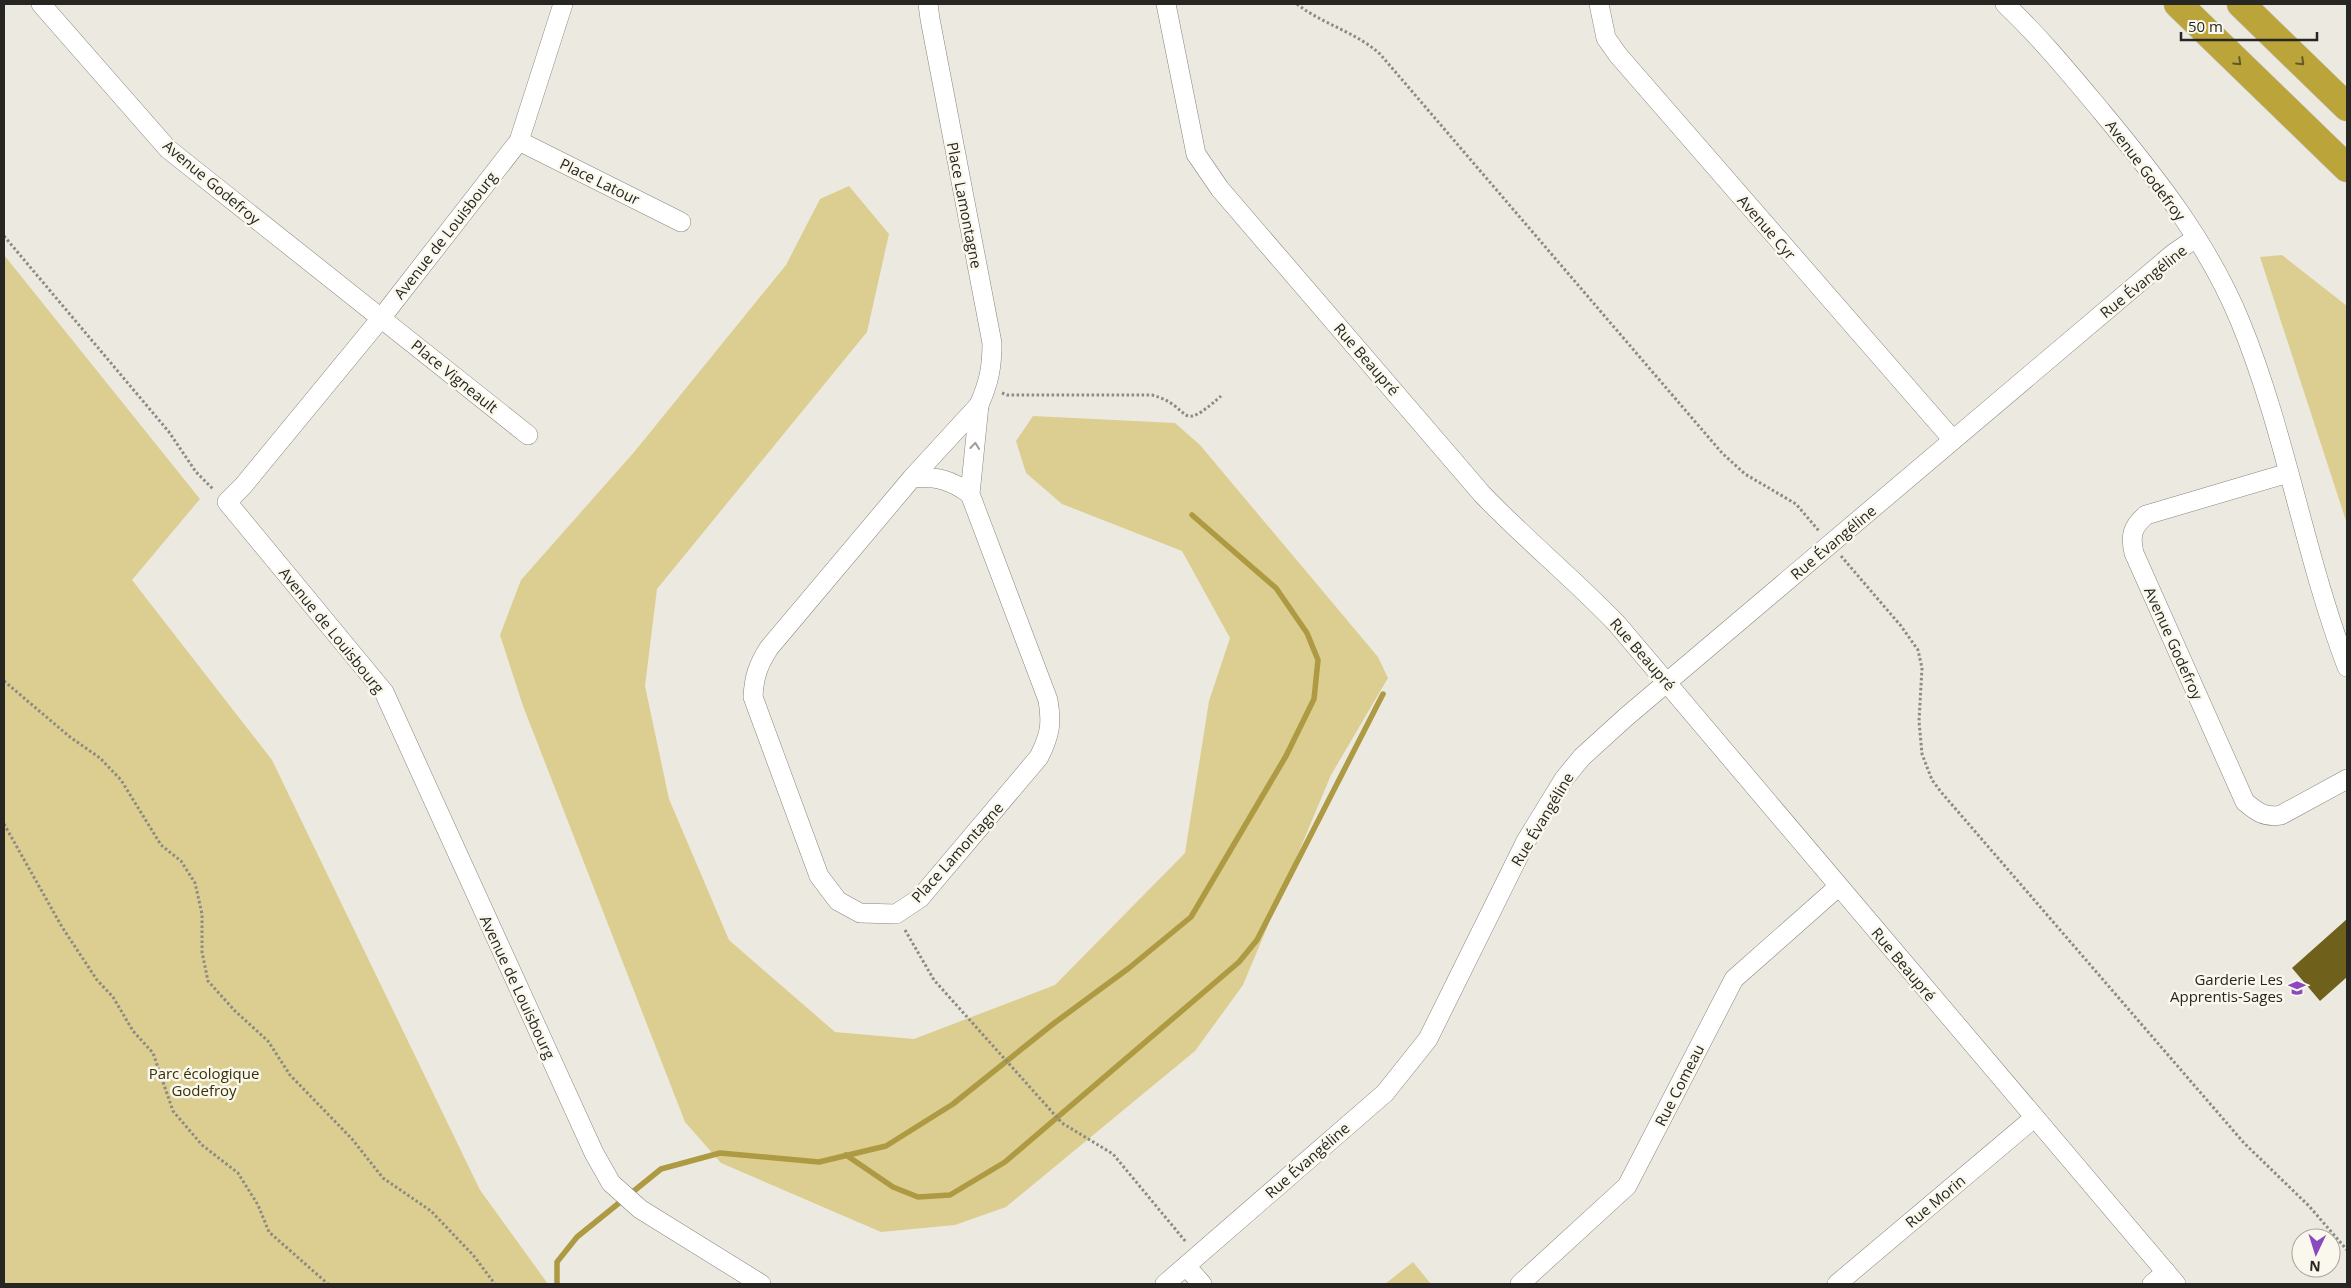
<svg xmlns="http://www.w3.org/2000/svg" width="2351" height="1288" viewBox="0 0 2351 1288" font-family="'Open Sans',sans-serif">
	<rect width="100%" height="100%" fill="#eceae0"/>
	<!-- green -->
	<g fill="#dcce90">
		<path d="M849,186L889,234L867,332L657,589L645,686L669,799L729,940L835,1032L914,1039L1055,985L1185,853L1209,701L1230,638L1182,551L1062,504L1026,473L1016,441L1033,416L1175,423L1200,445L1378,657L1388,678L1331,775L1243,985L1195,1051L1006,1207L955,1225L881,1232L721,1163L685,1122L523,706L500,635L521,580L635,451L786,265L820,199Z"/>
		<path d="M4,255L200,499L132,580L272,760L480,1190L548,1284H4Z"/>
		<path d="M2282,255L2347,306V524L2260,257Z"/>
		<path d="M1413,1262L1431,1284H1385Z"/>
	</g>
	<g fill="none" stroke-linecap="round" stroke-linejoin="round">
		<!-- stream -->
		<g stroke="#ad9a42" stroke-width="5.5">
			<path d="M846,1155L893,1187L918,1197L950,1195L1005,1162L1239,962L1257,940L1383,694"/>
			<path d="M557,1284V1262L577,1237L661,1169L720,1153L819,1162L886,1146L953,1104L1053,1024L1129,968L1191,917L1286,756L1314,699L1318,660L1307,633L1276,588L1192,515"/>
		</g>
	</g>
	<!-- building -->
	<path fill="#6f601c" d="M2347,919V977L2320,1001L2292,968Z"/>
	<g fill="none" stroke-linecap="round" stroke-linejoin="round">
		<!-- street casing -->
		<g stroke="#88867d" stroke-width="20">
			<g id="street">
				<path d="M41,4L168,149L528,435"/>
				<path d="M563,4L519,141L382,317L243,486L227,502L384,692L594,1153L611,1183L640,1209L761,1284"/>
				<path d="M928,4L930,19L992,343C992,368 989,382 979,405"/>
				<path d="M1166,4L1196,154L1220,189L1482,494C1525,539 1574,579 1617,624L2176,1284"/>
				<path d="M1599,4L1606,38L1618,55L1953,440"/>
				<path d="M2005,4C2040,37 2071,75 2102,112C2155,176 2208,243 2240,321C2286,433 2304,554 2347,667"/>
				<path d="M519,141L681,222"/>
				<path d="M2288,473L2146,515C2132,527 2130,536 2134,553L2245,802C2257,812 2265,818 2281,815L2347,779"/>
				<path d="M912,478C937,476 951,480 970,494L1048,700C1052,724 1050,735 1039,757L920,898L896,914L860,913L838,901L819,876L753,697C754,677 758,665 769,648L912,478L979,405L970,494"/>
				<path d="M1186,1266L1202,1284"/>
				<path d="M1165,1284L1385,1093L1428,1039L1526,841L1564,779L1582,757L1626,717L2174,253L2196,238"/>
				<path d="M1520,1284L1627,1186L1734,979L1838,887"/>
				<path d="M1837,1284L2034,1118"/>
				<path d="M2152,1284L2166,1272"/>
			</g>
		</g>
		<!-- highway casing -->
		<g stroke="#c7c7c6" stroke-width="29">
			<g id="highway">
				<path d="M2178,4L2347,168"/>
				<path d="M2241,4L2347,107"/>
			</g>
		</g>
		<!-- path -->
		<g stroke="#8b8a83" stroke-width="3" stroke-dasharray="2.5 2.5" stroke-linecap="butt">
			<path d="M1297,4C1322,24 1356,32 1380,54L1722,453L1745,474L1796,504L1819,531"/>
			<path d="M4,236L169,432L196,472L214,490"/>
			<path d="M1002,393L1007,395H1152C1194,406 1176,436 1221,396"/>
			<path d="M1841,556L1901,626L1918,650L1922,668L1919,721L1922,754L1932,780L1941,792L2244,1143L2309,1206L2347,1250"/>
			<path d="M4,681L70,737L100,758L121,780L161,845L181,861L195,883L202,914V952L208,981L235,1011L268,1041L290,1075L352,1139L383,1178L431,1211L473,1255L495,1284"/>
			<path d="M4,824L62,927L97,980L113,997L133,1031L153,1053L173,1111L202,1145L238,1173L258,1205L269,1232L328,1284"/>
			<path d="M905,930L934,980L1062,1123L1113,1154L1186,1242"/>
		</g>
		<!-- street -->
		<use href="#street" stroke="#fff" stroke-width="19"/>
		<!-- highway -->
		<use href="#highway" stroke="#bba439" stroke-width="28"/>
	</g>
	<!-- one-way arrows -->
	<defs><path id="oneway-chevron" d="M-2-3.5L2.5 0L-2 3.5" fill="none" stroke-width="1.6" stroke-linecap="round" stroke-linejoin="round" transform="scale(1.25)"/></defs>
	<g stroke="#62582b">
		<use href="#oneway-chevron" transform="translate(2238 62) rotate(44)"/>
		<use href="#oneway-chevron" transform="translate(2301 62) rotate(44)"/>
	</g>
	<use stroke="#9e9d9c" href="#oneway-chevron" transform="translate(975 446) rotate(-84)"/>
	<!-- icons -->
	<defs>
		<g id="school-bare" transform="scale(1.35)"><path d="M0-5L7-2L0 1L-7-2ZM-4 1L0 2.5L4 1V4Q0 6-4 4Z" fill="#8a49be" stroke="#faf8ed" stroke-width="2.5" paint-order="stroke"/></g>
	</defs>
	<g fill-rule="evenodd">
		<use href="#school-bare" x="2297" y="988"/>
	</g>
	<g text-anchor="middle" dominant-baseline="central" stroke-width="5" stroke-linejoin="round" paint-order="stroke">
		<!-- street labels -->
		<g font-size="15" fill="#272622" stroke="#faf8ed">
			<text transform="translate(2146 170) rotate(53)">Avenue Godefroy</text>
			<text transform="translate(600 181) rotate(26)">Place Latour</text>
			<text transform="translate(212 182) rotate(40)">Avenue Godefroy</text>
			<text transform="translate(965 205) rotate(79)">Place Lamontagne</text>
			<text transform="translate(1767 227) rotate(49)">Avenue Cyr</text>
			<text transform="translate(445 235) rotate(-52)">Avenue de Louisbourg</text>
			<text transform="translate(2143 281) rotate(-39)">Rue Évangéline</text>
			<text transform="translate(1367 359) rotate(49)">Rue Beaupré</text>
			<text transform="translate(455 376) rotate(39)">Place Vigneault</text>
			<text transform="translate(1833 542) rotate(-40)">Rue Évangéline</text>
			<text transform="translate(332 630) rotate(51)">Avenue de Louisbourg</text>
			<text transform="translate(2174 643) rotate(66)">Avenue Godefroy</text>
			<text transform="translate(1643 654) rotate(49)">Rue Beaupré</text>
			<text transform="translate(1542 819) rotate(-59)">Rue Évangéline</text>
			<text transform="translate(957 852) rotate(-48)">Place Lamontagne</text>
			<text transform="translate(1904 964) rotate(50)">Rue Beaupré</text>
			<text transform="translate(518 987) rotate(65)">Avenue de Louisbourg</text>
			<text transform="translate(1679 1085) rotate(-63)">Rue Comeau</text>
			<text transform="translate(1307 1160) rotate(-41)">Rue Évangéline</text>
			<text transform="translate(1935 1201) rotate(-40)">Rue Morin</text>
		</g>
		<!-- poi labels -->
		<g font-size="15" fill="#272622" stroke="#faf8ed" text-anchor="end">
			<text x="2283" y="979">Garderie Les<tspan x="2283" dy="17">Apprentis-Sages</tspan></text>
		</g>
		<!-- park labels -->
		<g font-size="15" fill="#383009" stroke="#faf8ed">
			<text x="204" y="1073">Parc écologique<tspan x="204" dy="17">Godefroy</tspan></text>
		</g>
	</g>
	<!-- border -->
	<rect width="2351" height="1288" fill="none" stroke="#272622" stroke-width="10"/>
	<!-- north arrow -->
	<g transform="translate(2316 1253) rotate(184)"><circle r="24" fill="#faf8ed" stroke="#a6a49c"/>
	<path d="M0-4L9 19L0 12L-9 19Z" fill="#8a49be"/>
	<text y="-8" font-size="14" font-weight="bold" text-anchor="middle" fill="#272622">N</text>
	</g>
	<!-- scale -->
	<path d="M2181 32v8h136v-8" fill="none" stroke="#272622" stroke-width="2.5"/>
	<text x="2188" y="32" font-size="15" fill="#272622" stroke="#faf8ed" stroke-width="4" paint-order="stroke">50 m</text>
</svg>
